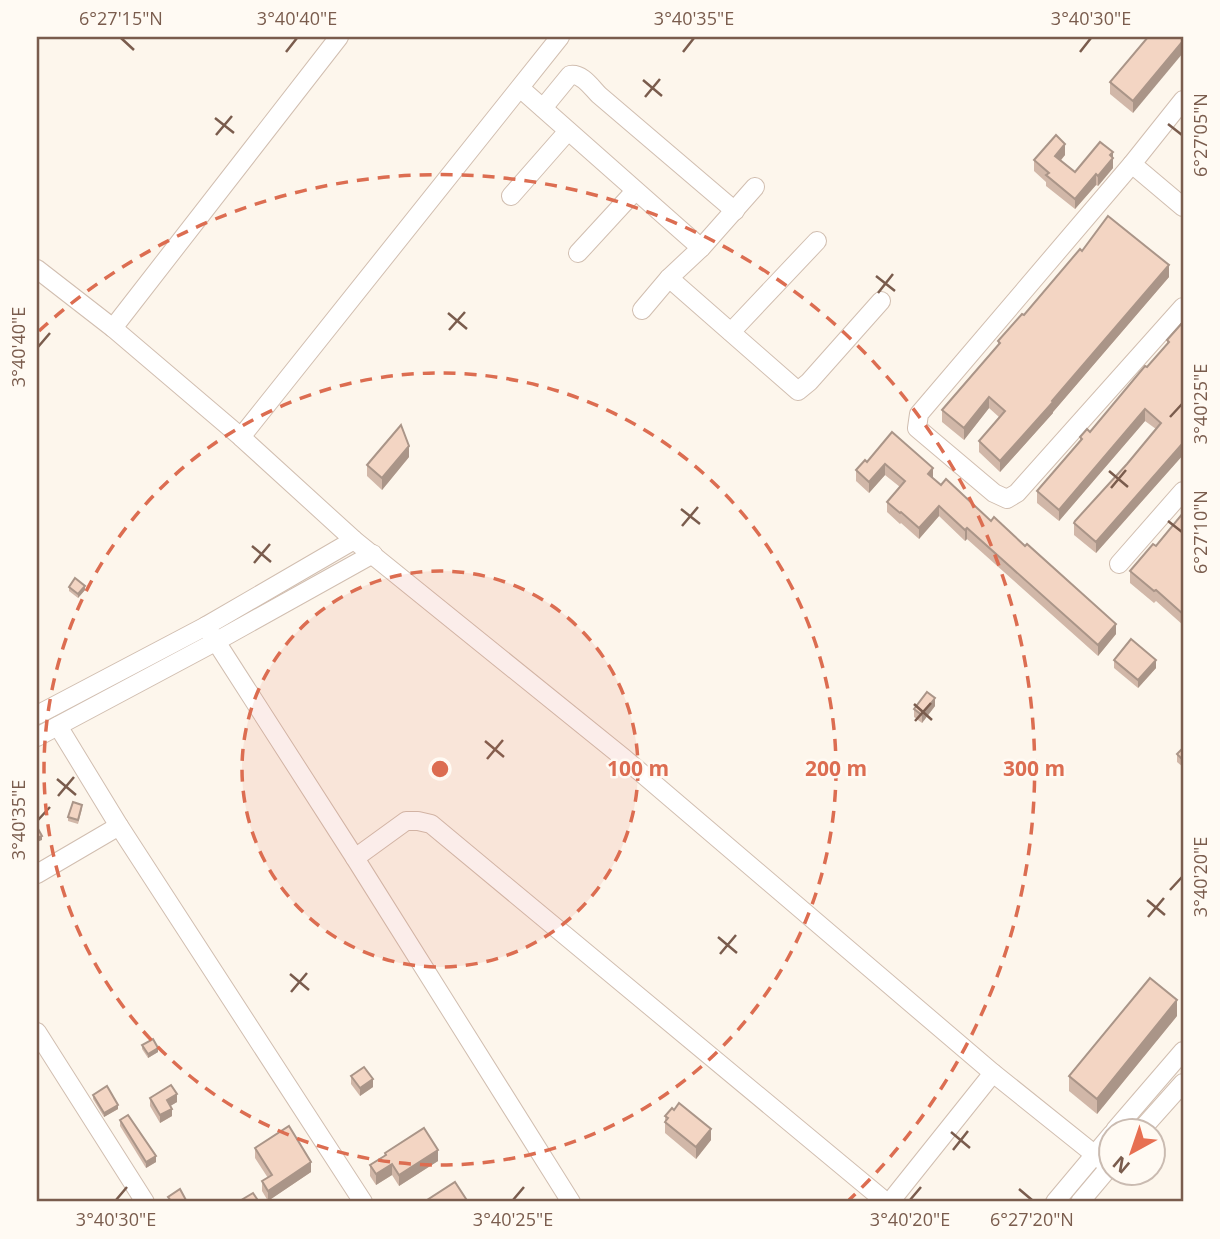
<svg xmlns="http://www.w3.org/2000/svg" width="1220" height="1239" viewBox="0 0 1220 1239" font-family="'Open Sans',sans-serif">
	<rect width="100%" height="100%" fill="#fdf6ec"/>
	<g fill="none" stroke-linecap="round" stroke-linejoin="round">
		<!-- minor casing -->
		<g stroke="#d1beb0" stroke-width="20">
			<g id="minor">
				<path d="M520,88L701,248L669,278L642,310"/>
				<path d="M1183,100L1132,164L919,414L917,428L994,493L1007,499L1017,493L1183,307"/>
				<path d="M543,108L570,75C582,73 591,87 599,95L735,211"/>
				<path d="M1132,164L1183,207"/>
				<path d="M511,196L568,131"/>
				<path d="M701,248L755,187"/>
				<path d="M578,253L635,191"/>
				<path d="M37,269L113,328L241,437L354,540L625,759L993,1073L1109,1166"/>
				<path d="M669,278L798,391L809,382L881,301"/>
				<path d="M113,328L339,37"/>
				<path d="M731,332L817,241"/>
				<path d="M241,437L560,37"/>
				<path d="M1119,564L1183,491"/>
				<path d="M206,626L355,858L571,1202"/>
				<path d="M37,715L206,626L354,540"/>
				<path d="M58,726L119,826L363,1202"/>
				<path d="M37,737L215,642L373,554"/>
				<path d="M355,858L406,821H418L431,824L886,1202"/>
				<path d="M37,874L119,826"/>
				<path d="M37,1032L145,1202"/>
				<path d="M1115,1130L1183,1051"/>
				<path d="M1141,1130L1183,1083"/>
				<path d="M890,1202L993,1073"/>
				<path d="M1055,1202L1112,1134"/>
				<path d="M1080,1202L1112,1164"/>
			</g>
		</g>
		<!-- minor -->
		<use href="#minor" stroke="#fff" stroke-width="18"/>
	</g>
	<!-- wall -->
	<g fill="#d1b7a8">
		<path d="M1148,37L1133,113L1110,94V82Z"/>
		<path d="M1113,152V168L1098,186L1096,185L1075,209L1046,186V182L1034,171V160L1065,155L1061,160L1075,172Z"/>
		<path d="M1082,251L1169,277L1053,412V413L1000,472L979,452V441L999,417L989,408L964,440L942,422V410L998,346V341L1024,315Z"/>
		<path d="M1183,322V455L1096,553L1074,535V523L1127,464L1156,429L1145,421L1059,521L1037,503V491L1080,442V437L1090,432L1147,367L1167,344V340Z"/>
		<path d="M892,432L933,478L1116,634L1098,656L967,539L965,541L939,516L919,539L901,523L900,524L887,512V502L900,487L885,475L869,493L856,481V470L867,462Z"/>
		<path d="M409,457L382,490L367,476V465Z"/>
		<path d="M1183,513V625L1156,601L1154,603L1130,583V571L1156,546Z"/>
		<path d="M69,587L85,590L78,598L69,591Z"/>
		<path d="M1114,660L1156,668L1138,688L1114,668Z"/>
		<path d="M935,706L922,723L914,717V709Z"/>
		<path d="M1183,748V767L1177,762V754Z"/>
		<path d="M82,809L78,824L68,821V817Z"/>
		<path d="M1177,1016L1097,1114L1069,1091V1076Z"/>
		<path d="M142,1045L158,1052L148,1058L142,1049Z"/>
		<path d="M351,1076L373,1087L360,1096L351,1084Z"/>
		<path d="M93,1095L118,1109L104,1117L93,1099Z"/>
		<path d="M150,1098L177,1102L170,1106L172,1116L160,1123L150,1106Z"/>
		<path d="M665,1116L711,1140L696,1159L665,1133Z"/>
		<path d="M120,1120L156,1162L146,1168L120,1126Z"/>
		<path d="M255,1148L311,1172L268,1201L262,1191V1181L268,1178L255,1158Z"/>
		<path d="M385,1153L438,1161L399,1186L392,1175L376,1185L370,1176V1165L385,1156Z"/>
	</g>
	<!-- shaded-wall -->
	<g fill="#aa9588">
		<path d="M1183,41V53L1133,113V101Z"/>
		<path d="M1065,144V155L1055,167V156Z"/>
		<path d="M1113,152V168L1098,186V176Z"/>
		<path d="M1096,174V185L1075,209V199Z"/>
		<path d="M1169,265V277L1053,412V413L1000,472V461Z"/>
		<path d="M989,397V408L964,440V428Z"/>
		<path d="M1145,409V421L1059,521V510Z"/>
		<path d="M1183,443V455L1096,553V542Z"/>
		<path d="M409,446V457L382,490V478Z"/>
		<path d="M885,464V475L869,493V482Z"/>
		<path d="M933,468V478L928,474Z"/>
		<path d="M939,506V516L919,539V528Z"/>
		<path d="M967,528V539L965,541V530Z"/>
		<path d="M85,586V590L78,598V594Z"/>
		<path d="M1116,624V634L1098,656V645Z"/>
		<path d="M1156,660V668L1138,688V680Z"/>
		<path d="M935,698V706L922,723V715Z"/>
		<path d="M42,836V840L37,842V838Z"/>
		<path d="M1177,1000V1016L1097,1114V1099Z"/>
		<path d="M158,1048V1052L148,1058V1054Z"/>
		<path d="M373,1079V1087L360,1096V1088Z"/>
		<path d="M177,1094V1102L167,1108V1100Z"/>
		<path d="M118,1105V1109L104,1117V1113Z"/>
		<path d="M172,1109V1116L160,1123V1115Z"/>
		<path d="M711,1129V1140L696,1159V1147Z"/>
		<path d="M438,1150V1161L399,1186V1175Z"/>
		<path d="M156,1156V1162L146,1168V1162Z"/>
		<path d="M311,1162V1172L268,1201V1191Z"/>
		<path d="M392,1164V1175L376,1185V1174Z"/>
	</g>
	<!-- building -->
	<g fill="#f3d5c3" stroke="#aa9588" stroke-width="2">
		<path d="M1148,37H1183V41L1133,101L1110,82Z"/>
		<path d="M1056,135L1065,144L1055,156L1075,172L1100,142L1113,152L1110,155L1113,158L1098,176L1096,174L1075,199L1046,175L1049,173L1034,160Z"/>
		<path d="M1108,216L1169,265L1052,401L1053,402L1000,461L979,441L1005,411L989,397L964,428L942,410L1000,343L998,341L1022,314L1024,315L1080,249L1082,251Z"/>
		<path d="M1183,322V443L1096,542L1074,523L1075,521L1127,464L1161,423L1145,409L1059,510L1037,491L1082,439L1080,437L1087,429L1090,432L1145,366L1147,367L1169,342L1167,340Z"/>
		<path d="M401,425L409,446L382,478L367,465Z"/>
		<path d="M892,432L933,468L928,474L941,485L946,479L991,521L994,517L1025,546L1027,544L1116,624L1098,645L967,528L965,530L939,506L919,528L901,512L900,513L887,502L905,481L885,464L869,482L856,470L865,460L867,462Z"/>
		<path d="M1183,513V614L1156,590L1154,591L1130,571L1153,544L1156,546Z"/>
		<path d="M75,578L85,586L78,594L69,587Z"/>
		<path d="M1131,639L1156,660L1138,680L1114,660Z"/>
		<path d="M927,692L935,698L922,715L914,709Z"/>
		<path d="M1183,748V760L1177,754Z"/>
		<path d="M73,802L82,805L78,820L68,817Z"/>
		<path d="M37,827L42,836L37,838Z"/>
		<path d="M1150,978L1177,1000L1097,1099L1069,1076Z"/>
		<path d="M153,1039L158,1048L148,1054L142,1045Z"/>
		<path d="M364,1067L373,1079L360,1088L351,1076Z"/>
		<path d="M171,1085L177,1094L167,1100L172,1109L160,1115L150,1098Z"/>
		<path d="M107,1086L118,1105L104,1113L93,1095Z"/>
		<path d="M679,1103L711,1129L696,1147L665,1122L668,1118L665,1116L672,1108L674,1110Z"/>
		<path d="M128,1115L156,1156L146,1162L120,1120Z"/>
		<path d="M289,1126L311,1162L268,1191L262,1181L272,1175L255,1148Z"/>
		<path d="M424,1128L438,1150L399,1175L392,1164L376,1174L370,1165L386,1155L385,1153Z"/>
		<path d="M455,1182L468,1202H424Z"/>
		<path d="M180,1189L187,1202H172L168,1197Z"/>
		<path d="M253,1193L259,1202H238Z"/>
	</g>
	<!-- ticks -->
	<path fill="none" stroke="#7a5c4d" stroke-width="2.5" d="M121,38L134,50M286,52L297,38M683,52L694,38M1080,52L1091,38M643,80L662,96M645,97L660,79M215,118L234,133M1168,124L1182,135M216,135L232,116M876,276L895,291M878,293L893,274M448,313L467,329M449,330L465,312M38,347L50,333M1170,417L1182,404M1109,471L1128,487M1111,488L1126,470M681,509L700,524M1168,521L1182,532M682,526L698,507M252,546L271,562M254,563L270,544M914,704L932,720M915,721L931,703M485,741L504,757M487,759L503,740M57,779L76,795M58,796L74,777M38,820L50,807M1170,890L1182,877M1147,900L1165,915M1148,917L1164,898M718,937L737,953M720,954L736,935M290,974L309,990M291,992L307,973M951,1132L970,1148M953,1150L968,1131M1019,1189L1032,1200M116,1200L127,1187M513,1200L524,1187M910,1200L921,1187"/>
	<!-- distance rings -->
	<circle cx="440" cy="769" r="198" fill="#dc6d51" fill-opacity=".12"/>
	<g fill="none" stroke="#dc6d51" stroke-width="3.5" stroke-dasharray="12 9">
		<circle cx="440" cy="769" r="198"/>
		<circle cx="440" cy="769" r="396"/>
		<path d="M39 331A594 594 0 0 1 849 1200"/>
	</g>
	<circle cx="440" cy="769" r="10" fill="#dc6d51" stroke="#fffaf3" stroke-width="3.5"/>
	<g font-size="21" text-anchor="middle" font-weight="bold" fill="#dc6d51" stroke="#fffaf3" stroke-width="5" stroke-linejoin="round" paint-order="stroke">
		<text x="638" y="776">100 m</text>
		<text x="836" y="776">200 m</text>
		<text x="1034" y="776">300 m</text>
	</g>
	<!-- border -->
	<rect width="1220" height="1239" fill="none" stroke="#fffaf3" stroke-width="77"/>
	<!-- north arrow -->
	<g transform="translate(1132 1152) rotate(220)"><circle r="33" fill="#fffaf3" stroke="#cabbb1" stroke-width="2"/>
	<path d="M0-5L12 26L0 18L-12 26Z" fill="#e76f51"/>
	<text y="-10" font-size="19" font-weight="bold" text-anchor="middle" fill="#7a5c4d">N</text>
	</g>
	<rect x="38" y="38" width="1144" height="1162" fill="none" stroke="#7a5c4d" stroke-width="2.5"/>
	<g font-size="18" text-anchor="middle" fill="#7a5c4d">
		<text x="121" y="25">6°27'15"N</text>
		<text x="297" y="25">3°40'40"E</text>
		<text x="694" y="25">3°40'35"E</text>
		<text x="1091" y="25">3°40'30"E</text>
		<text transform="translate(1201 135) rotate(-90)" y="6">6°27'05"N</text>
		<text transform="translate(19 347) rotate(-90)" y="6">3°40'40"E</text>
		<text transform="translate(1201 404) rotate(-90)" y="6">3°40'25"E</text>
		<text transform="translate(1201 532) rotate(-90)" y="6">6°27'10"N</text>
		<text transform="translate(19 820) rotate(-90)" y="6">3°40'35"E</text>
		<text transform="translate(1201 877) rotate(-90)" y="6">3°40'20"E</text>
		<text x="116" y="1226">3°40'30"E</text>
		<text x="513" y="1226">3°40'25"E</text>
		<text x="910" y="1226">3°40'20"E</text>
		<text x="1032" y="1226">6°27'20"N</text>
	</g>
</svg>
